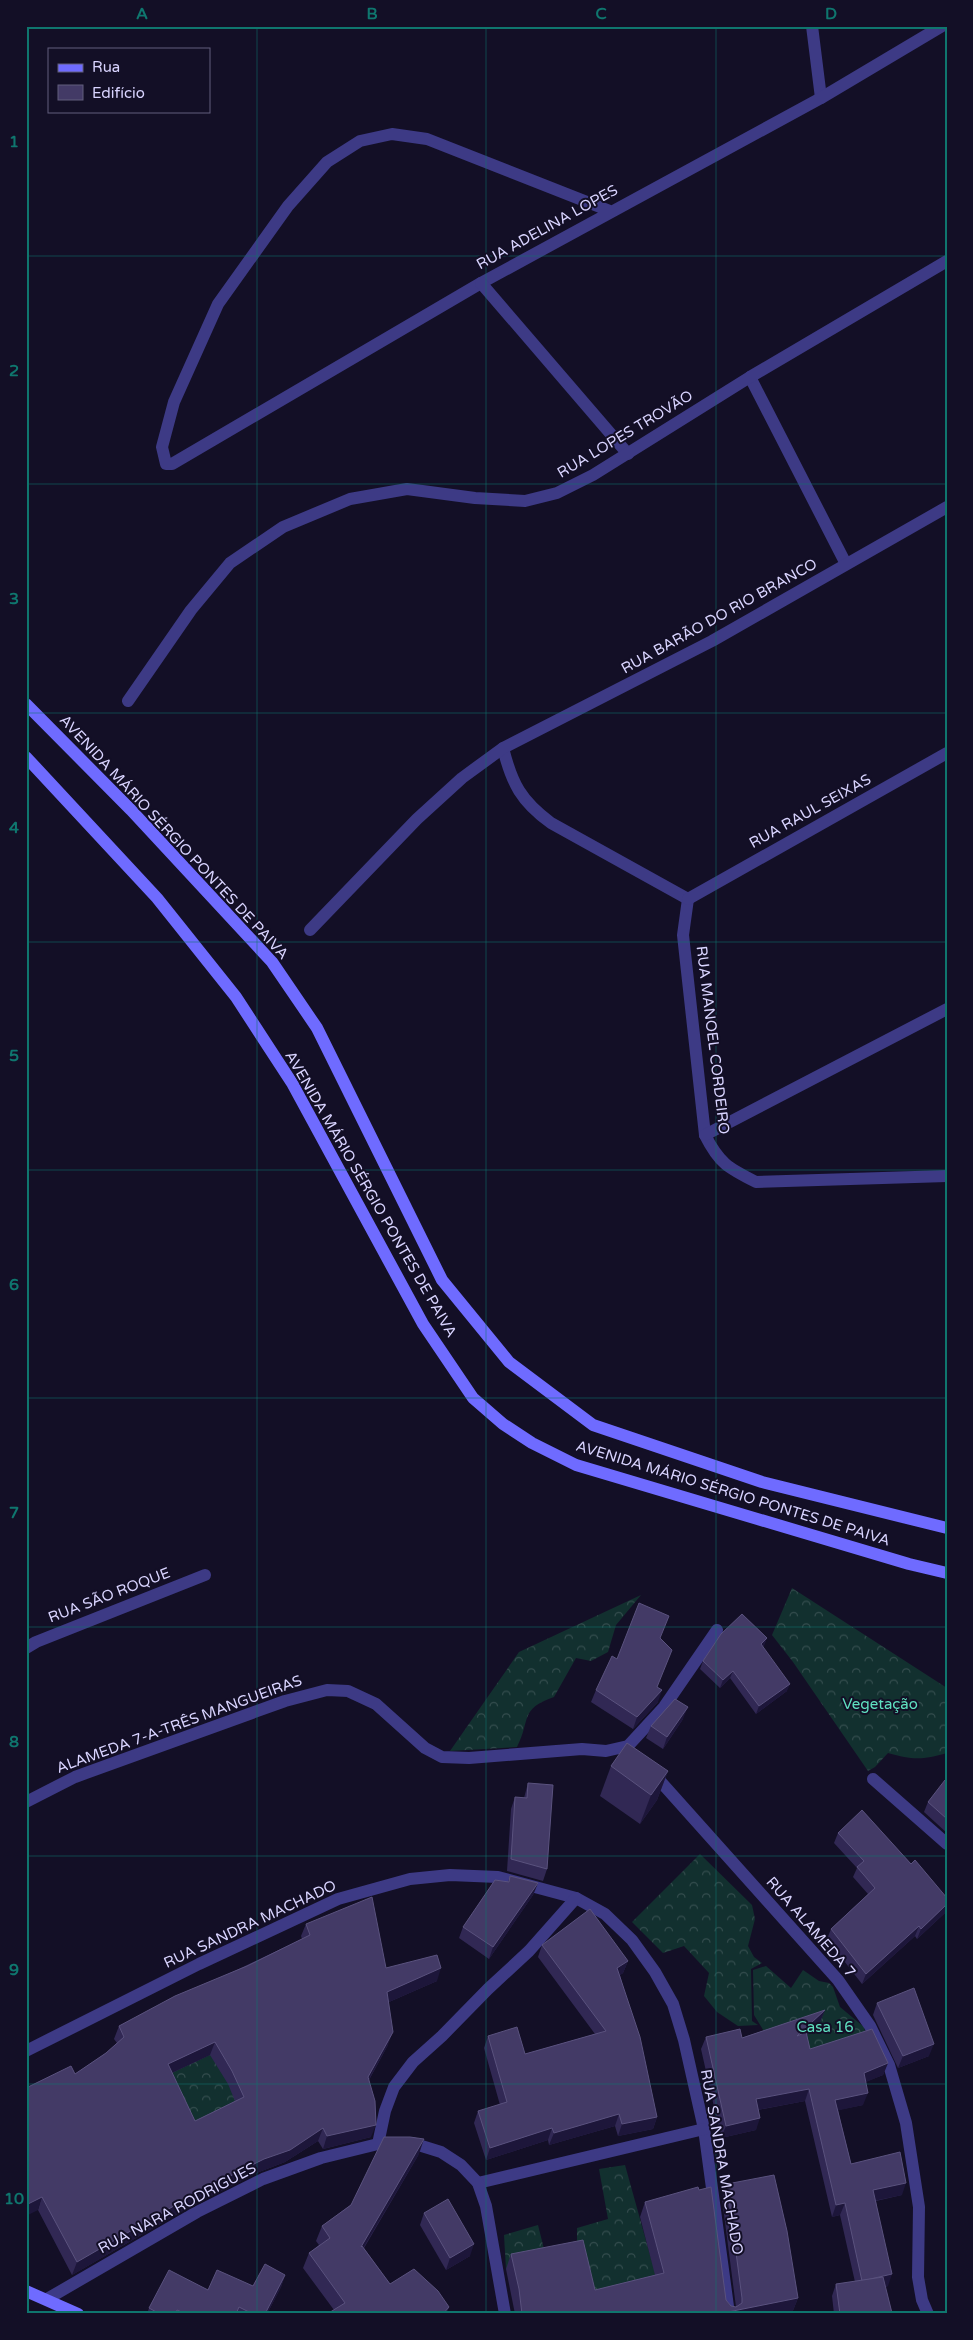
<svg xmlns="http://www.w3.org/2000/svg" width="973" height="2340" viewBox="0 0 973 2340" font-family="'Varela Round',sans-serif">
	<defs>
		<pattern id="forest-crowns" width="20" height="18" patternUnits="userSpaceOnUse" patternTransform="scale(1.25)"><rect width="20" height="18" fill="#12302f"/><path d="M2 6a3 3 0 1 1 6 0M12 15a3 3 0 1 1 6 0" fill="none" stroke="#344d4e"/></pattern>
	</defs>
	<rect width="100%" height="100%" fill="#130f26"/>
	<!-- forest -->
	<g fill="url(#forest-crowns)">
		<path d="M792,1588L947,1688V1753C922,1760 913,1760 888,1753L875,1767L868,1771L793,1662L772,1635Z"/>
		<path d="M641,1595L616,1625L608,1652L591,1661L576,1658L554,1697C519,1709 531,1720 517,1747L450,1751L519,1652Z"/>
		<path d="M700,1854L752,1905L755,1919L748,1946L754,1957L762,1963L751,1969L752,2021L758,2025L738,2026L717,2012L704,1996L709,1973L684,1946L663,1953L632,1922Z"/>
		<path d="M766,1966L791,1988L803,1970L819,1981L829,1983L833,1987L840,2007L864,2027L867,2040L819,2056L767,2036L754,2015L753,1970Z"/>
		<path d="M214,2053L242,2107L198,2130L150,2079Z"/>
		<path d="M625,2165L652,2262L714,2280L589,2305L577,2255V2228L608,2219L599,2169Z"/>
		<path d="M538,2225L547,2261L506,2269L504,2235Z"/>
	</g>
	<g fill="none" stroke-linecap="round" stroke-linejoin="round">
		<!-- street -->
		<g stroke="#3d3a85" stroke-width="12">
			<path d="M812,26L821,98"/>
			<path d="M610,211L427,139L392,134L360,141L327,162L288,206L218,304L174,402L162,447L166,464H172L481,283L821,98L942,26"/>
			<path d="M481,283L628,454"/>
			<path d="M750,377L846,564"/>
			<path d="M128,701L191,610L230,563L283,527L350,499L407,489L475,498L525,501L557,493L593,475L750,377L947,261"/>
			<path d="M503,748C512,784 521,801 551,823L688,899"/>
			<path d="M688,899L683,935L705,1135C719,1163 728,1168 756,1182L947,1176"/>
			<path d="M688,899L947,753"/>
			<path d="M310,930L417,819L462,778L503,748L712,641L947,507"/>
			<path d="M705,1135L947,1009"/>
			<path d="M26,1648L36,1642L205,1575"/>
			<path d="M652,1772L838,1980L870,2026L889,2065L906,2123L919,2207L918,2277L922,2300L928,2314"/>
			<path d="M873,1779L947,1844"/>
			<path d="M26,1802L75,1777L285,1701L327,1690L348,1691L376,1704L425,1748L442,1757L469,1758L582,1749L606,1751L628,1746L664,1707L717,1630"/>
			<path d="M26,2051L199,1964L338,1899L410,1879L450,1875L498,1877L576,1898L605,1914L632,1940L655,1972L673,2004L684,2040L704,2129L729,2314"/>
			<path d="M378,2144L385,2111L394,2087L413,2062L442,2036L488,1989L529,1951L576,1898"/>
			<path d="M478,2183L704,2129"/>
			<path d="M47,2299L197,2212L263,2179L321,2158L378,2144L412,2143L441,2152L461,2165L478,2183L486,2206L505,2314"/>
		</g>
		<!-- secondary -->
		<g stroke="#6f6bff" stroke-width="12">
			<path d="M26,704L131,810L272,962L317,1028L442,1280L509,1362L593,1425L762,1482L947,1528"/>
			<path d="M26,757L157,898L236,997L292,1083L423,1324L473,1398L503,1424L532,1443L576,1465L909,1564L947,1573"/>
			<path d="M26,2291L78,2314"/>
		</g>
	</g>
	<!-- wall -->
	<g fill="#312854" fill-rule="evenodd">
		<path d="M661,1638L657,1687L658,1702L633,1729L591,1702L596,1690L617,1659Z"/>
		<path d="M767,1638L763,1647L787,1691L756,1714L730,1678L720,1688L700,1669L703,1661Z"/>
		<path d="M683,1719L663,1749L646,1738L651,1726Z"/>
		<path d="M611,1766L668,1771L657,1800L640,1824L600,1796Z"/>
		<path d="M947,1781V1833L924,1812L928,1802Z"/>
		<path d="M528,1783L547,1869L543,1881L507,1871L511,1809L515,1797L524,1798Z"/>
		<path d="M838,1833L946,1912L917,1939L915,1936L862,1984L827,1939L831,1929L868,1894L853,1877L857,1868L834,1843Z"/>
		<path d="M510,1876L538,1883L533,1895L489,1959L459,1938L463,1927L508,1882Z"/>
		<path d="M306,1924L386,1968L437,1981L389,2002L388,2045L369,2080L371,2137L323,2149L318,2141L285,2162L259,2172L193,2205L72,2275L38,2210L75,2074L106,2053L117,2043L114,2039L119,2026L302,1939L301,1936ZM210,2055L228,2084L235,2101L195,2121L172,2073Z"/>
		<path d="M542,1945L628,1961L623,1973L620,1975L657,2117L653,2129L618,2136L615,2126L549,2145L548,2140L486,2160L474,2123L478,2111L500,2105L484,2048L488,2036L525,2054L595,2034L538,1957Z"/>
		<path d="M877,2003L929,2056L898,2068L873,2015Z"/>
		<path d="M825,2010L820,2022L807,2035L810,2049L888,2063L883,2075L865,2082L863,2105L838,2110L851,2164L902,2195L876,2201L888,2286L885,2287L892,2314H834L832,2296L836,2284L855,2282L840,2215L832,2217L805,2101L758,2110L756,2130L721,2138L701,2049L706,2037L742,2038Z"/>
		<path d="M419,2154L364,2248L390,2284L449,2307L446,2314H327L334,2310L303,2268L309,2253L319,2245L316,2241L322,2226Z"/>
		<path d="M727,2184L798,2298L792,2313L789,2314H515L506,2269L511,2254L595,2290L655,2275L640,2217L645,2202L731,2306L736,2307L722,2199Z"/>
		<path d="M424,2213L470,2256L446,2270L420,2225Z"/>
		<path d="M285,2275L281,2287L267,2314H147L149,2308L208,2290L253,2286Z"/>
	</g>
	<!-- shaded-wall -->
	<g fill="#1d163a">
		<path d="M767,1638L764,1646L758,1652L761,1644Z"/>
		<path d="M733,1671L730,1678L720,1688L723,1680Z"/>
		<path d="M790,1684L787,1691L756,1714L759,1706Z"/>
		<path d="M662,1690L658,1702L633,1729L637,1717Z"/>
		<path d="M688,1707L683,1719L663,1749L667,1737Z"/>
		<path d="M668,1771L657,1800L640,1824L651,1795Z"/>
		<path d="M538,1883L533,1895L489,1959L493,1947Z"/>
		<path d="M947,1904L946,1912L917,1939L921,1929Z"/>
		<path d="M919,1926L915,1936L862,1984L866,1974Z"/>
		<path d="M628,1961L623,1973L613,1980L617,1968Z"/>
		<path d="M441,1968L437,1981L382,2005L387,1992Z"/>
		<path d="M825,2010L820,2022L792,2048L797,2036Z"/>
		<path d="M393,2032L388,2045L363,2090L368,2077Z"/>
		<path d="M215,2042L210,2055L163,2077L168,2064Z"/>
		<path d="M934,2044L929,2056L898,2068L903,2056Z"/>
		<path d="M888,2063L883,2075L859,2085L864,2073Z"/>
		<path d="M809,2089L805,2101L752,2111L756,2099Z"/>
		<path d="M868,2093L863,2105L831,2112L835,2100Z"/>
		<path d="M619,2114L615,2126L549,2145L554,2133Z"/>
		<path d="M657,2117L653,2129L618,2136L622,2124Z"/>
		<path d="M760,2118L756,2130L721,2138L726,2126Z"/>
		<path d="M376,2125L371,2137L323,2149L327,2136Z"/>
		<path d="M323,2128L318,2141L285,2162L259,2172L193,2205L72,2275L77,2262L198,2192L264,2159Z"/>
		<path d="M552,2128L548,2140L486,2160L490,2148Z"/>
		<path d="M424,2139L419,2154L355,2262L361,2247Z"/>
		<path d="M906,2183L902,2195L869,2202L873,2190Z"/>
		<path d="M42,2197L38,2210L26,2216V2205Z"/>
		<path d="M845,2203L840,2215L832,2217L836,2205Z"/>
		<path d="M474,2244L470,2256L446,2270L450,2258Z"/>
		<path d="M892,2274L888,2286L858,2292L862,2281Z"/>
		<path d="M285,2275L281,2287L267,2314H265Z"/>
		<path d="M798,2298L792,2313L789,2314H728V2312Z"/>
		<path d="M449,2307L446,2314H443Z"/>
	</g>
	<!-- building -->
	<g fill="#433a66" stroke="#5a527e" fill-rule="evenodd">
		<path d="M639,1603L669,1616L660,1638L672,1650L657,1687L662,1690L637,1717L596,1690L612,1656L617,1659Z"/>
		<path d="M742,1614L767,1638L761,1644L790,1684L759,1706L733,1671L723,1680L703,1661L721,1634Z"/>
		<path d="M675,1699L688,1707L667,1737L651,1726Z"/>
		<path d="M627,1743L668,1771L651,1795L611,1766Z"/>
		<path d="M945,1780L947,1781V1819L928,1802Z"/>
		<path d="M528,1783L553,1785L547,1869L511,1859L515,1797L527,1798Z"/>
		<path d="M862,1810L911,1864L915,1860L947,1898V1904L921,1929L919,1926L866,1974L831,1929L875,1888L857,1867L864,1861L838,1833Z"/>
		<path d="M510,1876L538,1883L493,1947L463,1927L495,1880L509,1882Z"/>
		<path d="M372,1897L386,1968L437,1955L441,1968L387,1992L393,2032L368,2077L375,2101L376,2125L327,2136L323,2128L290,2150L264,2159L198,2192L77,2262L42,2197L26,2205V2088L71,2066L75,2074L106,2053L124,2037L119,2026L175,1996L247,1966L310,1935L306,1924ZM215,2042L232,2071L244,2097L195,2121L168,2064Z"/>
		<path d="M590,1909L628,1961L617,1968L640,2037L657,2117L622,2124L619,2114L554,2133L552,2128L490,2148L478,2111L507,2102L488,2036L517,2027L525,2054L606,2031L542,1945Z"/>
		<path d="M914,1988L934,2044L903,2056L877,2003Z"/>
		<path d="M825,2010L797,2036L806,2032L810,2049L872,2029L888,2063L864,2073L868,2093L835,2100L851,2164L900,2152L906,2183L873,2190L892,2274L862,2281L845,2203L836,2205L809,2089L756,2099L760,2118L726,2126L706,2037L740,2029L742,2038Z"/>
		<path d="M384,2137H410L424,2139L361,2247L362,2246L390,2284L414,2269L438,2291L449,2307L443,2314H327L345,2303L309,2253L330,2238L322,2226L351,2205Z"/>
		<path d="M774,2175L787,2231L798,2298L728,2312V2314H522L519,2289L511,2254L583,2240L595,2290L664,2273L645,2202L698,2187L699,2190L711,2187L726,2300L731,2306L736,2307L742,2303V2298L727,2184Z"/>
		<path d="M448,2199L474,2244L450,2258L424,2213Z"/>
		<path d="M265,2264L285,2275L265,2314H253L239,2307L236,2314H186L177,2310L175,2314H160L149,2308L169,2270L208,2290L217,2270L253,2286Z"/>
		<path d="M883,2277L892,2313L840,2314L836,2284Z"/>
	</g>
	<!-- grid -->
	<path fill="none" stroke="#0f766e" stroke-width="1" stroke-opacity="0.55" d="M257,26V2314M486,26V2314M716,26V2314M26,256H947M26,484H947M26,713H947M26,942H947M26,1170H947M26,1398H947M26,1627H947M26,1856H947M26,2084H947"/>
	<g text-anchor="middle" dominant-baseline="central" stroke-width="4" stroke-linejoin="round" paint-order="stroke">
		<!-- street labels -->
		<g font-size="15" fill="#d9d4ff" stroke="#130f26">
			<text transform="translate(547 227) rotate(-29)">RUA ADELINA LOPES</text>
			<text transform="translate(625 434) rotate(-31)">RUA LOPES TROVÃO</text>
			<text transform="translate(719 616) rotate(-29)">RUA BARÃO DO RIO BRANCO</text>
			<text transform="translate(810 811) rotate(-29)">RUA RAUL SEIXAS</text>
			<text transform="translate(174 837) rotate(47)">AVENIDA MÁRIO SÉRGIO PONTES DE PAIVA</text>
			<text transform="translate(713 1040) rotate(83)">RUA MANOEL CORDEIRO</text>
			<text transform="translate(371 1194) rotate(60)">AVENIDA MÁRIO SÉRGIO PONTES DE PAIVA</text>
			<text transform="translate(733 1493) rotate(17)">AVENIDA MÁRIO SÉRGIO PONTES DE PAIVA</text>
			<text transform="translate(109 1595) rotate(-21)">RUA SÃO ROQUE</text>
			<text transform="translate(179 1724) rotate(-20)">ALAMEDA 7-A-TRÊS MANGUEIRAS</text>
			<text transform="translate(250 1924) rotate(-25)">RUA SANDRA MACHADO</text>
			<text transform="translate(811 1927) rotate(49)">RUA ALAMEDA 7</text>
			<text transform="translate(722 2162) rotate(80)">RUA SANDRA MACHADO</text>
			<text transform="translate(177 2208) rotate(-28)">RUA NARA RODRIGUES</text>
		</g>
		<!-- park labels -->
		<g font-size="15" fill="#5fe0c0" stroke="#130f26">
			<text x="880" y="1704">Vegetação</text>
			<text x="825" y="2027">Casa 16</text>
		</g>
	</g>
	<!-- border -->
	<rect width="973" height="2340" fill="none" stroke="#130f26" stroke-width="55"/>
	<!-- legend -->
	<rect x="48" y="48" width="162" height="65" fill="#130f26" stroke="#625e7d"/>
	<rect x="58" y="64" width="25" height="8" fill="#6f6bff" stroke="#625e7d"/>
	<text x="92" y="72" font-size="15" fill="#d9d4ff">Rua</text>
	<rect x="58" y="85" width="25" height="15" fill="#433a66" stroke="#625e7d"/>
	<text x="92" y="98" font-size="15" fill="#d9d4ff">Edifício</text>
	<rect x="28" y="28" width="918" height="2284" fill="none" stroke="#0f766e" stroke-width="2"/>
	<g font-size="16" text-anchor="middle" font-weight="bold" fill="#0f766e">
		<text x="142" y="19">A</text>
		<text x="372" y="19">B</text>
		<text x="601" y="19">C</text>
		<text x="831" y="19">D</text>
		<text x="14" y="147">1</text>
		<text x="14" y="376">2</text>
		<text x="14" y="604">3</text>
		<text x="14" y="833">4</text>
		<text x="14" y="1061">5</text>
		<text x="14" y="1290">6</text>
		<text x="14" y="1518">7</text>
		<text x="14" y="1747">8</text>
		<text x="14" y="1975">9</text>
		<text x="14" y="2204">10</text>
	</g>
</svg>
